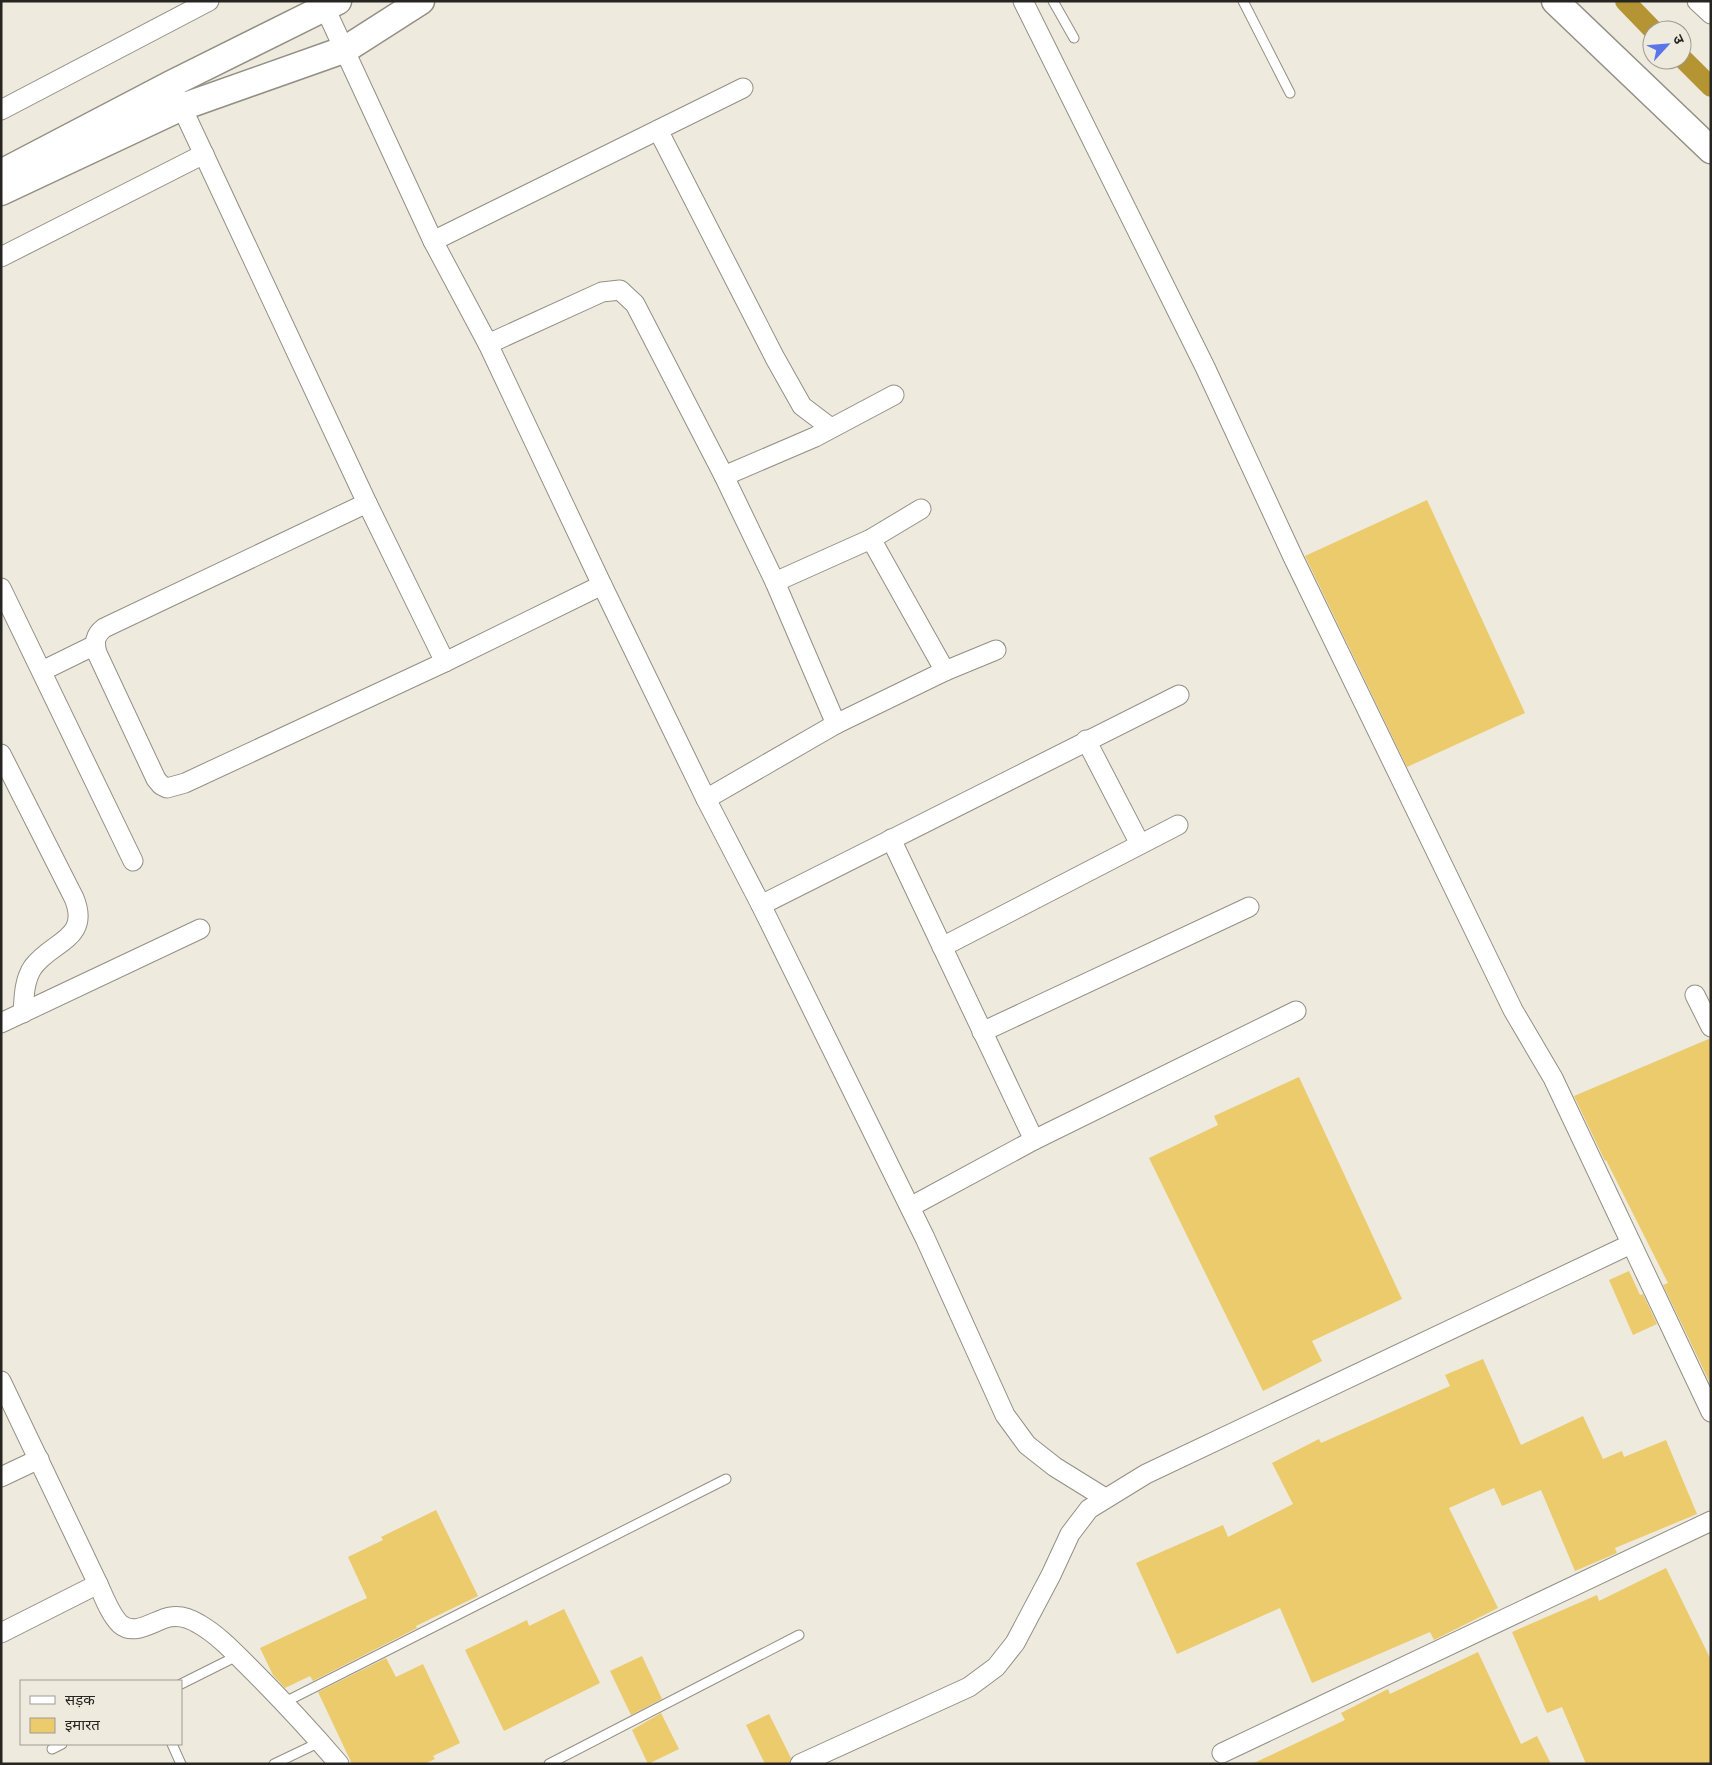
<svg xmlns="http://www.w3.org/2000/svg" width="1712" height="1765" viewBox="0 0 1712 1765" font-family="Inter,'Noto Sans Devanagari',sans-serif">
	<rect width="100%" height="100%" fill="#eeeade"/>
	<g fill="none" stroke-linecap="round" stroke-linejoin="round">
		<!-- canal -->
		<g stroke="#b59533" stroke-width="20">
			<path d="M1625,1L1653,30"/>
			<path d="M1682,58L1711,87"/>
		</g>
	</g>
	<!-- building -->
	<g fill="#ebcb6c">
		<path d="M1427,500L1525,713L1407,767L1305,556Z"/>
		<path d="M1711,1038V1385L1663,1285L1668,1283L1606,1160L1605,1161L1574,1096Z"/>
		<path d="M1299,1077L1402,1299L1312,1341L1322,1361L1263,1391L1149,1158L1218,1125L1214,1116Z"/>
		<path d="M1629,1271L1640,1295L1643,1294L1657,1324L1633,1335L1609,1280Z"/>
		<path d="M1483,1359L1521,1445L1583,1416L1603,1459L1622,1451L1624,1457L1666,1440L1697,1514L1615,1548L1617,1553L1575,1571L1541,1490L1502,1506L1494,1488L1449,1508L1498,1608L1434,1640L1430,1632L1312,1683L1280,1608L1177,1654L1136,1563L1223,1525L1228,1537L1293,1504L1272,1463L1319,1439L1321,1443L1450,1386L1445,1375Z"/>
		<path d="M436,1510L478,1596L416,1626L417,1628L313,1681L310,1676L285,1688L273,1675L260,1648L367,1598L348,1557L383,1540L381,1537Z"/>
		<path d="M1666,1568L1711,1660V1764H1586L1562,1707L1547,1713L1512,1632L1597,1595L1599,1601Z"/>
		<path d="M564,1609L600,1683L504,1731L465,1650L527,1620L529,1626Z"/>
		<path d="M1478,1652L1521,1744L1537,1736L1551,1764H1252L1345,1720L1341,1713L1388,1689L1390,1694Z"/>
		<path d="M642,1656L662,1699L631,1715L610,1671Z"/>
		<path d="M386,1658L396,1677L423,1664L460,1743L433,1756L435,1759L424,1764H352L318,1692Z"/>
		<path d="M661,1713L679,1749L648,1764L632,1730Z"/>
		<path d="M769,1714L791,1758L789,1764H765L746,1725Z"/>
	</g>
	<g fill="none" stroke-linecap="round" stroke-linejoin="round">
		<!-- lane casing -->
		<g stroke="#938f84" stroke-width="11">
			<g id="lane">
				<path d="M1053,1L1074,38"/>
				<path d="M1243,1L1290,93"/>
				<path d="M181,1684L237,1656"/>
				<path d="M285,1702L726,1479"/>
				<path d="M172,1744L181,1764"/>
				<path d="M52,1749L62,1744"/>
				<path d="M274,1764L320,1742"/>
				<path d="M549,1764L799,1635"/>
			</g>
		</g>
		<!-- street casing -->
		<g stroke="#938f84" stroke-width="21">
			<g id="street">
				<path d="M1023,1L1205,367L1293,557L1513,1010L1553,1078L1711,1412"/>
				<path d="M1697,1L1711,14"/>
				<path d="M325,8L433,241L488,344L602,585L706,799L761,905L925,1238L1005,1415L1027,1445L1055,1467L1105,1498"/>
				<path d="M177,97L367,503L445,662"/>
				<path d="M1,110L209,1"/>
				<path d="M658,130L775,358L802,406L831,428"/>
				<path d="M433,241L743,88"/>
				<path d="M1,257L204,154"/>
				<path d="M488,344L602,292L620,290L635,304L724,476L775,582L836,724"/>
				<path d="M724,476L815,437L894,395"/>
				<path d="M367,503L104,628C95,635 94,642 97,653L156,779L161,785L167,788L185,783L445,662L602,585"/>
				<path d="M871,539L945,671"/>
				<path d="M775,582L871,539L921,509"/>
				<path d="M1,588L133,861"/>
				<path d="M42,671L95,645"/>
				<path d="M1086,740L1140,844"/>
				<path d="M1,754L74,898C91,939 52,941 33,967C24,980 24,998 23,1013"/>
				<path d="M706,799L836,724L945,671L996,650"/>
				<path d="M891,839L1034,1140"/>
				<path d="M761,905L1179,695"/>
				<path d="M942,947L1178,825"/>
				<path d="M1695,995L1711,1027"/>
				<path d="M1,1023L200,929"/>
				<path d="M982,1032L1249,907"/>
				<path d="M910,1207L1034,1140L1296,1011"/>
				<path d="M1,1381L98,1584C104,1597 110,1614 120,1624C135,1637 154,1620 170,1617C180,1615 191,1619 199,1624C218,1635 233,1651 248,1666C280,1698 310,1730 339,1764"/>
				<path d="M1,1477L39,1459"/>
				<path d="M1,1633L98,1584"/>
				<path d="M1222,1753L1711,1521"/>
				<path d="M800,1764L969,1687L996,1667L1015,1643L1051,1575L1070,1534L1089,1509L1146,1474L1631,1244"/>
			</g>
		</g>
		<!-- secondary casing -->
		<g stroke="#938f84" stroke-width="29">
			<g id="secondary">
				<path d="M1555,1L1711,150"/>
				<path d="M1,173L171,84L338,1"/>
				<path d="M1,192L182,107L346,49L421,1"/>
			</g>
		</g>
		<!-- lane -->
		<use href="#lane" stroke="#fff" stroke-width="9"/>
		<!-- street -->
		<use href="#street" stroke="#fff" stroke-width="19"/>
		<!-- secondary -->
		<use href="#secondary" stroke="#fff" stroke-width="26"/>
	</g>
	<!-- border -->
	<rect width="1712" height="1765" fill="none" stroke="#262521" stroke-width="5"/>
	<!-- legend -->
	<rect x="20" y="1680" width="162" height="65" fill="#eeeade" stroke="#9e9b92"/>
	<rect x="30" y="1696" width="25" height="8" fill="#ffffff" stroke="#9e9b92"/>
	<text x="65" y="1705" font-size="15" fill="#262521">सड़क</text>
	<rect x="30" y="1718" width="25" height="15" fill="#ebcb6c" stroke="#9e9b92"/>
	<text x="65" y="1730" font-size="15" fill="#262521">इमारत</text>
	<!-- north arrow -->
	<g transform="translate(1667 45) rotate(64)"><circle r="24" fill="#eeeade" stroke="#9e9b92"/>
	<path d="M0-4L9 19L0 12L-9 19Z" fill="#5a74ea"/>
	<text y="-8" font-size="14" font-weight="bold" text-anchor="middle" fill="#262521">उ</text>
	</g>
</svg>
